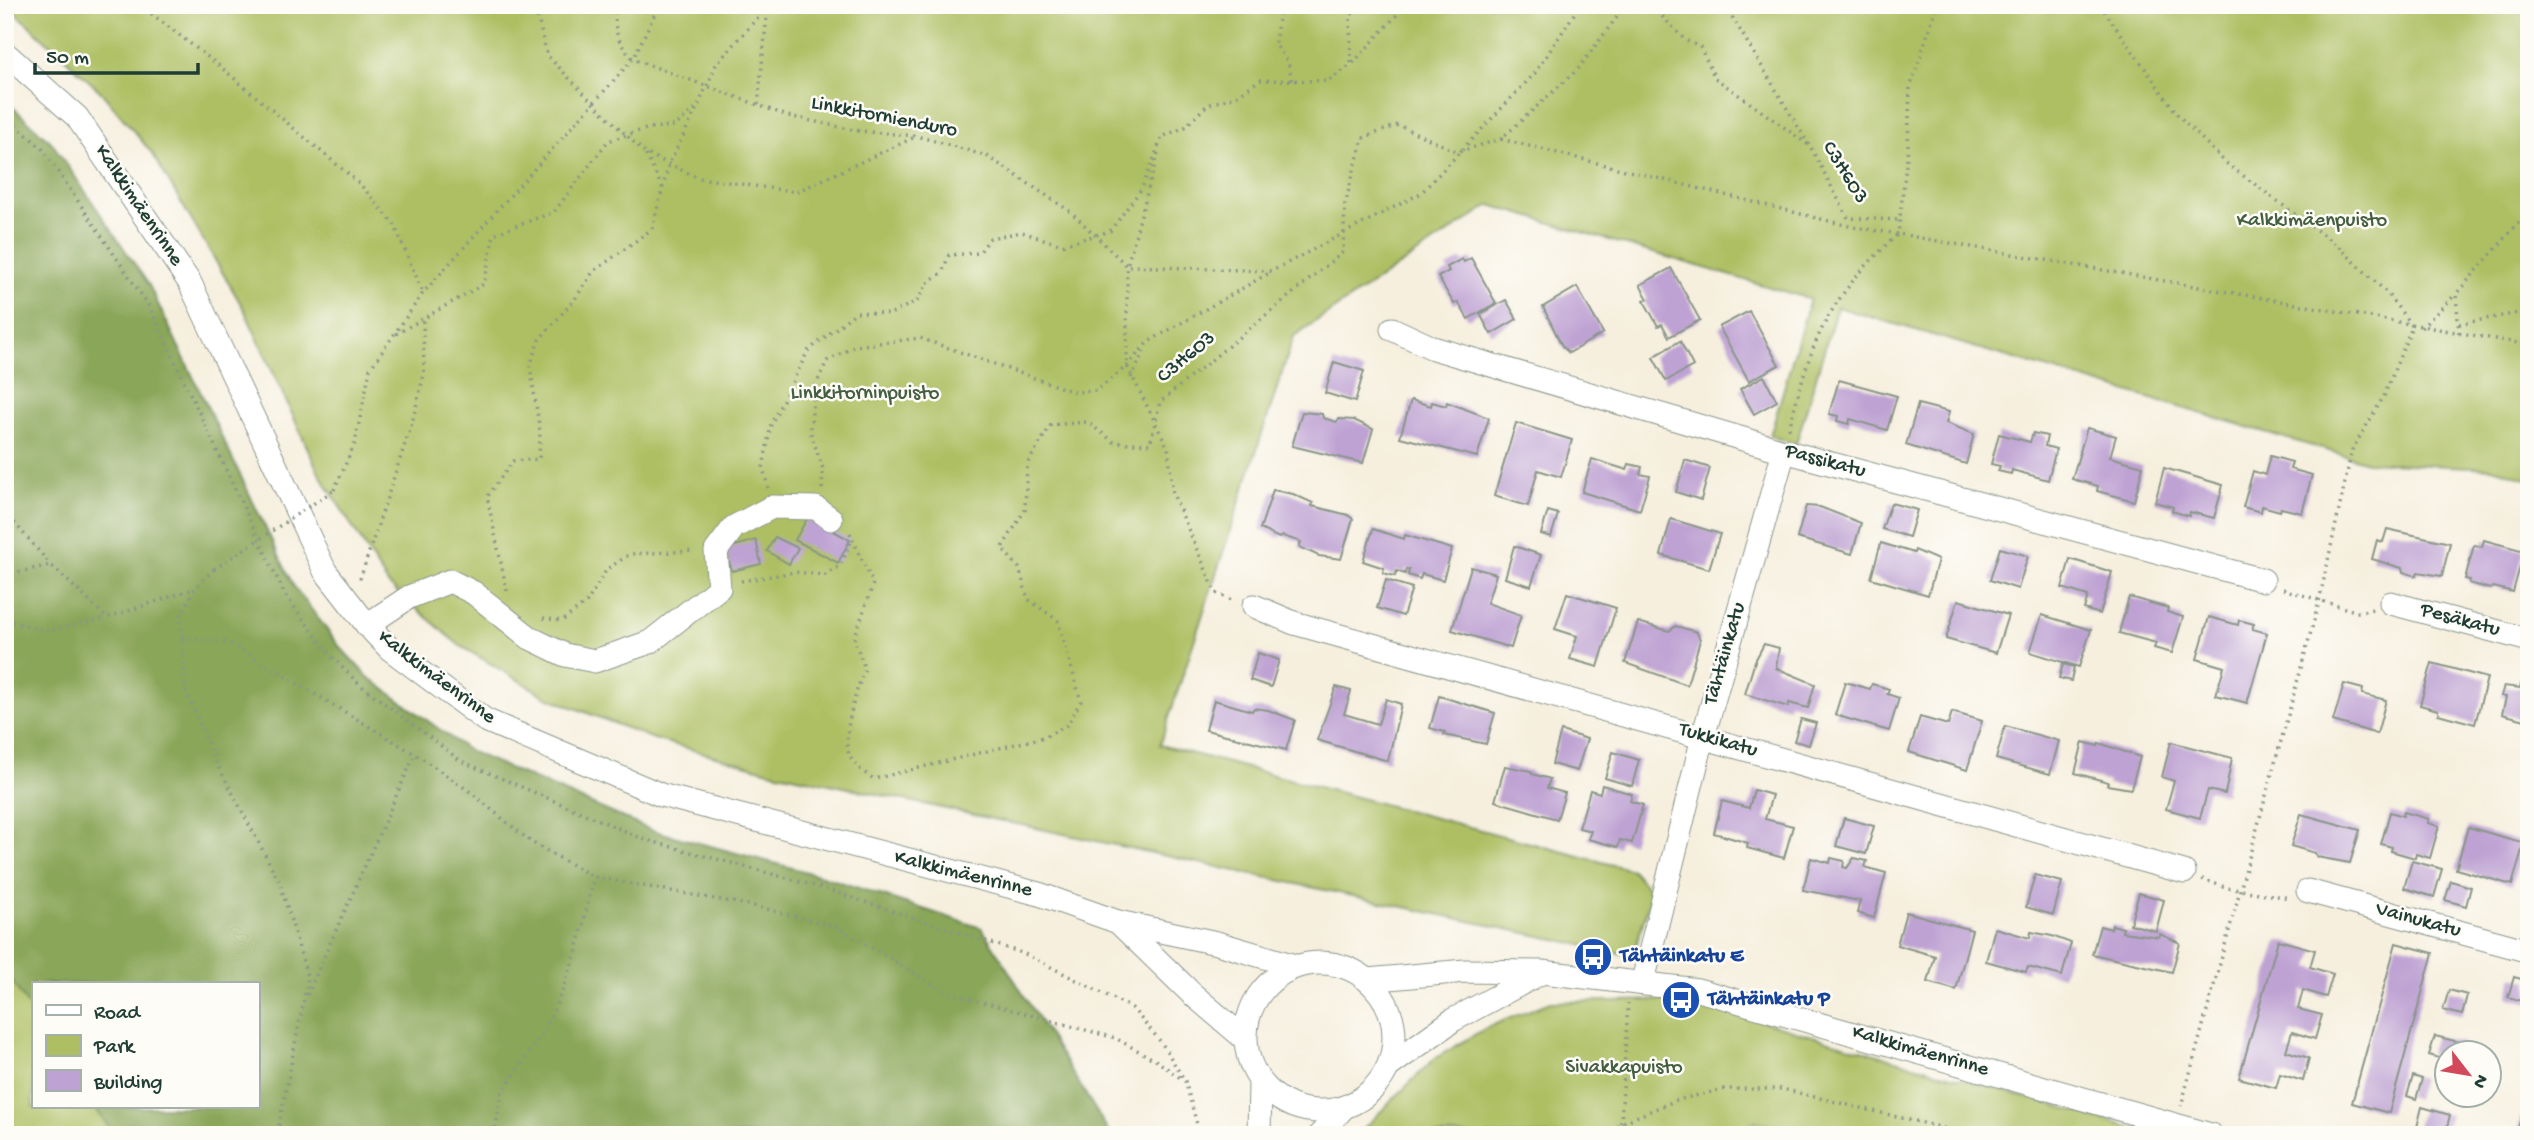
<svg xmlns="http://www.w3.org/2000/svg" width="2534" height="1140" viewBox="0 0 2534 1140" font-family="'Gochi Hand',sans-serif">
	<rect width="100%" height="100%" fill="#fdfcf7"/>
	<filter id="ink" filterUnits="userSpaceOnUse"><feTurbulence type="fractalNoise" baseFrequency=".0143" numOctaves="2"/><feDisplacementMap in="SourceGraphic" scale="14" xChannelSelector="R" yChannelSelector="G"/><feConvolveMatrix kernelMatrix="1 2 1 2 8 2 1 2 1" color-interpolation-filters="sRGB"/></filter>
	<filter id="wash" filterUnits="userSpaceOnUse"><feTurbulence type="fractalNoise" baseFrequency=".00686" numOctaves="4" result="noise"/><feDisplacementMap in="SourceGraphic" scale="28" xChannelSelector="R" yChannelSelector="G"/><feGaussianBlur stdDeviation="1.57" result="paint"/><feColorMatrix in="noise" values="0 0 0 0 0 0 0 0 0 0 0 0 0 0 0 0 0 1.4 0 .05"/><feComposite in="paint" operator="in"/></filter>
	<g filter="url(#wash)">
		<rect width="100%" height="100%" fill="#f6efde"/>
		<!-- green -->
		<g fill="#aebf63" stroke="#667e4c" stroke-width="2">
			<path d="M7,5H2529V479L2492,468L2367,462L1837,307L1796,444L1770,436L1810,299L1490,205L1294,336L1160,745L1632,870L1652,892L1633,956L769,771L654,739L547,697L459,645L388,584L319,473L245,311L152,153L101,92Z"/>
			<path d="M5,971L33,1013V1107H95L114,1135H17L5,1118Z"/>
			<path d="M1671,1000L1747,1017L2157,1135H1802L1755,1121L1733,1135H1357L1434,1059L1488,1027L1550,1002Z"/>
		</g>
		<!-- forest -->
		<path fill="#8aa659" stroke="#547246" stroke-width="2" d="M5,100L52,143L149,285L293,585L340,647L367,676L469,751L651,830L822,876L982,928L1111,1135H114L95,1107H257V984H33V1013L5,971Z"/>
		<g id="blocks">
			<!-- building -->
			<g fill="#bea2d3">
				<path d="M1471,258L1496,303L1468,319L1458,302L1454,304L1438,277L1449,271L1447,267L1462,259L1464,262Z"/>
				<path d="M1671,268L1700,320L1669,337L1662,324L1658,326L1644,301L1648,299L1640,285Z"/>
				<path d="M1577,287L1603,333L1569,353L1562,346L1543,307Z"/>
				<path d="M1506,300L1517,319L1491,334L1480,314Z"/>
				<path d="M1749,311L1779,365L1749,381L1719,327Z"/>
				<path d="M1680,341L1693,366L1666,381L1653,357Z"/>
				<path d="M1334,362L1364,371L1355,402L1325,393Z"/>
				<path d="M1764,376L1777,401L1754,414L1740,389Z"/>
				<path d="M1839,380L1897,396L1887,430L1850,419L1849,424L1837,421L1838,416L1829,414Z"/>
				<path d="M1411,400L1431,406L1432,402L1446,406L1447,402L1489,418L1477,457L1400,437Z"/>
				<path d="M1918,404L1949,412L1946,423L1974,434L1966,464L1906,445Z"/>
				<path d="M1302,412L1322,414L1323,418L1337,422L1339,419L1354,420L1373,429L1363,463L1292,446Z"/>
				<path d="M1516,423L1572,440L1561,477L1538,470L1528,506L1494,496Z"/>
				<path d="M2087,428L2116,436L2110,457L2143,466L2134,501L2097,491L2098,486L2072,479Z"/>
				<path d="M2033,433L2047,436L2045,446L2056,449L2048,480L2012,470L2011,474L1998,471L2000,466L1991,464L1999,434L2030,442Z"/>
				<path d="M2270,456L2292,462L2290,469L2312,475L2302,513L2281,508L2280,511L2262,506L2261,512L2243,507L2253,471L2265,475Z"/>
				<path d="M1592,459L1627,470L1629,464L1642,467L1640,474L1650,476L1640,510L1582,492Z"/>
				<path d="M1685,460L1710,468L1701,500L1676,492Z"/>
				<path d="M2164,468L2223,485L2214,518L2190,512L2189,516L2172,511L2173,507L2155,502Z"/>
				<path d="M1273,490L1293,494L1313,503L1312,506L1348,515L1353,519L1341,559L1319,556L1299,547L1301,542L1283,536L1279,538L1260,529Z"/>
				<path d="M1891,503L1917,510L1909,537L1882,529Z"/>
				<path d="M1806,506L1820,507L1861,523L1852,554L1797,538Z"/>
				<path d="M1548,511L1558,514L1551,537L1541,534Z"/>
				<path d="M808,517L850,540L838,563L795,540Z"/>
				<path d="M1671,519L1720,534L1709,569L1661,555Z"/>
				<path d="M1373,529L1404,539L1405,535L1452,549L1443,580L1422,574L1420,579L1408,575L1409,570L1406,569L1405,574L1397,571L1395,576L1383,573L1384,568L1363,561Z"/>
				<path d="M2387,529L2450,543L2442,576L2418,572L2416,576L2403,572L2402,568L2372,559L2377,540L2383,542Z"/>
				<path d="M775,537L798,548L789,564L767,551Z"/>
				<path d="M756,540L761,564L732,571L725,549Z"/>
				<path d="M2484,540L2524,551L2513,592L2494,587L2490,589L2469,583L2470,580L2465,579L2474,545L2482,547Z"/>
				<path d="M1881,543L1914,553L1915,550L1938,560L1928,595L1871,578Z"/>
				<path d="M1514,546L1541,555L1531,586L1505,578Z"/>
				<path d="M2000,548L2028,556L2018,589L1990,580Z"/>
				<path d="M2070,559L2112,572L2100,614L2084,609L2088,596L2062,588Z"/>
				<path d="M1471,567L1496,574L1487,603L1521,615L1511,648L1452,630Z"/>
				<path d="M1386,580L1412,588L1403,616L1377,608Z"/>
				<path d="M1567,593L1616,608L1598,667L1570,659L1577,636L1555,629Z"/>
				<path d="M2129,597L2168,608L2167,612L2183,617L2172,653L2154,648L2156,643L2119,633Z"/>
				<path d="M1958,600L2008,615L1996,653L1946,639Z"/>
				<path d="M2042,615L2091,630L2079,667L2030,652Z"/>
				<path d="M2209,617L2238,625L2239,620L2254,624L2252,629L2267,633L2247,703L2216,695L2224,667L2197,659Z"/>
				<path d="M1638,622L1669,631L1676,626L1697,632L1700,640L1687,685L1625,663Z"/>
				<path d="M1764,644L1779,648L1776,668L1815,684L1808,708L1789,703L1788,707L1745,694L1755,661Z"/>
				<path d="M1258,653L1279,660L1271,687L1250,680Z"/>
				<path d="M2432,663L2487,678L2475,724L2438,714V710L2420,705Z"/>
				<path d="M2063,664L2074,667L2071,681L2059,678Z"/>
				<path d="M1845,682L1870,689L1872,684L1889,689L1887,694L1899,698L1889,731L1835,715Z"/>
				<path d="M2344,684L2363,689L2362,694L2386,700L2377,734L2333,721Z"/>
				<path d="M2521,684L2529,686V721L2502,714L2506,697L2501,696L2504,686L2520,688Z"/>
				<path d="M1336,687L1351,691L1344,714L1378,724L1386,699L1401,704L1388,761L1317,740Z"/>
				<path d="M1439,696L1495,713L1486,744L1444,735L1445,732L1430,728Z"/>
				<path d="M1214,700L1252,711L1254,708L1268,710L1295,720L1286,750L1206,730Z"/>
				<path d="M1952,712L1982,721L1967,770L1909,752L1920,717L1948,725Z"/>
				<path d="M1801,719L1816,723L1809,745L1794,741Z"/>
				<path d="M2005,726L2059,741L2050,774L1996,759Z"/>
				<path d="M1561,731L1587,739L1577,771L1552,764Z"/>
				<path d="M2083,742L2098,746L2099,743L2140,757L2131,789L2107,785L2108,782L2075,773Z"/>
				<path d="M2171,742L2232,758L2225,794L2208,790L2200,818L2166,809L2174,781L2162,777Z"/>
				<path d="M1613,752L1639,760L1632,786L1605,778Z"/>
				<path d="M1505,766L1531,771L1532,774L1550,779L1547,788L1565,793L1557,819L1495,801Z"/>
				<path d="M1602,785L1632,794L1630,801L1643,805L1632,843L1620,840L1618,847L1588,839L1591,831L1579,828L1590,790L1600,793Z"/>
				<path d="M1754,790L1772,795L1765,819L1793,826L1784,858L1747,848L1748,843L1714,833L1722,801L1749,808Z"/>
				<path d="M2390,812L2403,816L2404,812L2429,819L2428,823L2439,826L2430,858L2416,854L2415,858L2391,851L2392,847L2381,844Z"/>
				<path d="M2301,814L2360,830L2350,863L2317,857L2315,853L2291,846Z"/>
				<path d="M1844,818L1874,826L1866,854L1836,846Z"/>
				<path d="M2468,827L2524,843L2512,885L2456,869Z"/>
				<path d="M1811,858L1830,863L1831,858L1844,861L1843,867L1847,868L1854,858L1867,861L1865,867L1886,873L1874,918L1857,913L1860,901L1803,890Z"/>
				<path d="M2412,861L2442,869L2434,897L2404,888Z"/>
				<path d="M2035,875L2062,882L2053,915L2026,907Z"/>
				<path d="M2451,881L2471,887L2466,906L2445,900Z"/>
				<path d="M2139,893L2164,900L2156,931L2130,924Z"/>
				<path d="M1906,912L1972,930L1956,990L1928,982L1935,956L1897,945Z"/>
				<path d="M2112,925L2123,928L2122,932L2159,937L2160,934L2180,943L2172,972L2092,954L2100,926L2111,929Z"/>
				<path d="M1995,928L2030,938L2031,932L2052,936L2071,943L2062,976L2028,967L2026,972L1986,961Z"/>
				<path d="M2278,940L2315,950L2310,967L2333,974L2326,997L2303,990L2298,1009L2322,1015L2315,1039L2292,1032L2286,1051L2309,1058L2303,1081L2280,1074L2276,1088L2239,1078Z"/>
				<path d="M2396,943L2433,953L2389,1113L2352,1103Z"/>
				<path d="M2514,977L2529,981V1003L2508,997Z"/>
				<path d="M2449,990L2467,995L2462,1015L2443,1010Z"/>
				<path d="M2435,1036L2463,1043L2460,1052H2446V1060L2429,1055Z"/>
				<path d="M2413,1076L2422,1079L2416,1099L2407,1096Z"/>
				<path d="M2525,1105H2529V1135H2516Z"/>
				<path d="M2422,1107L2450,1115L2445,1135L2417,1127Z"/>
			</g>
		</g>
	</g>
	<g filter="url(#ink)">
		<use href="#blocks" fill-opacity="0" stroke="#8a9689" stroke-width="2"/>
		<g fill="none" stroke-linecap="round" stroke-linejoin="round">
			<!-- minor casing -->
			<g stroke="#8a9689" stroke-width="25">
				<g id="minor">
					<path d="M5,53L77,117L190,283L325,571L367,625L390,649L485,720L661,795L1039,894L1118,922L1217,943L1295,966"/>
					<path d="M1392,329L1433,348L1784,451L2263,580"/>
					<path d="M2391,603L2529,640"/>
					<path d="M1254,606L1294,623L2184,872"/>
					<path d="M367,625L409,597L450,581L474,593L530,638L565,655L595,661L650,642L719,588L716,551L734,527L772,507L816,508L831,519"/>
					<path d="M2308,891L2529,951"/>
					<path d="M1118,922L1191,993L1245,1039"/>
					<circle cx="1320" cy="1037" r="74"/>
					<path d="M1368,980L1465,971L1542,972L1698,990L2211,1135"/>
					<path d="M1643,981L1703,737L1784,451"/>
					<path d="M1389,1066L1453,1020L1539,974"/>
					<path d="M1259,1135L1260,1083"/>
					<path d="M1320,1135L1344,1107"/>
				</g>
			</g>
			<!-- path -->
			<g stroke="#8a9689" stroke-width="3.5" stroke-dasharray="2 5" stroke-linecap="butt">
				<path d="M140,5L217,64L360,184L394,224L423,293"/>
				<path d="M531,5L536,11L547,55L593,103L645,153L699,178L796,192L915,137"/>
				<path d="M615,5C614,29 616,41 633,59L758,105"/>
				<path d="M768,5L758,105L788,116L859,131L917,136L987,156L1071,212L1127,266V366L1168,448L1173,494L1216,593L1234,601"/>
				<path d="M1290,5L1279,12L1275,44L1288,62L1292,81"/>
				<path d="M1638,5L1654,8L1685,40L1700,47L1715,78L1810,146L1848,218L1900,220"/>
				<path d="M1725,5L1809,145"/>
				<path d="M2100,5L2178,115L2226,163L2338,246L2386,292L2412,326L2384,396L2352,450L2319,602L2181,1106"/>
				<path d="M2254,5L2270,15L2287,12L2298,5"/>
				<path d="M1353,63L1406,5"/>
				<path d="M5,116L42,148L149,306L285,595L331,656L359,684L461,761L646,840L816,886L1025,954L1132,1008L1161,1042L1185,1081L1200,1135"/>
				<path d="M1501,139L1853,227L1898,234L1908,147L1910,88L1937,5"/>
				<path d="M1158,153L1127,266L1272,271L1421,193L1536,72L1580,5"/>
				<path d="M646,155L663,189"/>
				<path d="M2459,324L2529,311"/>
				<path d="M2421,328L2456,294"/>
				<path d="M2459,333L2456,294L2529,211"/>
				<path d="M396,334L484,284L494,234L554,212L608,141L649,128L675,126L698,106L716,65L761,14L763,5"/>
				<path d="M1131,378L1146,347"/>
				<path d="M1789,429C1812,337 1827,300 1898,234L2529,345"/>
				<path d="M768,488L763,468L771,424L808,351L856,312L890,314L917,301L929,281L942,273L949,255L979,253L990,238L1022,232L1062,245L1110,231L1142,188L1162,137L1185,127L1207,105L1236,96L1260,80L1328,81L1351,65L1350,16L1361,5"/>
				<path d="M822,489L823,469L810,431L815,387L827,361L855,346L920,338L1074,392L1096,391L1127,366L1148,342L1271,272"/>
				<path d="M334,490L355,443L370,369L423,293L633,59L659,5"/>
				<path d="M5,512L51,565"/>
				<path d="M850,533L873,584L854,639L865,669C857,686 843,733 848,751C852,765 863,772 874,779L1044,737L1067,725L1081,701L1058,621L1028,599L1019,568L1002,548L1025,510L1027,464L1051,425L1087,422L1114,442L1150,444L1160,402L1343,252L1345,204L1363,138L1398,125L1458,152L1501,139L1578,69L1626,5"/>
				<path d="M214,569L195,588L181,615L185,688L215,760L280,883L308,979L277,1135"/>
				<path d="M5,575L51,565L107,618L193,589"/>
				<path d="M360,579L412,423L424,374L423,320"/>
				<path d="M741,581L795,572L825,575L840,566L852,539"/>
				<path d="M2283,589L2358,612L2373,609"/>
				<path d="M507,591L487,497L513,461L539,459L540,431L530,366L539,340L575,299L593,272L652,229L669,164L698,106"/>
				<path d="M543,618L562,621L587,602L607,569L630,554L694,551"/>
				<path d="M5,620L48,631L107,618"/>
				<path d="M182,638L228,642L420,757L469,791L531,842L594,877L754,906L837,927L946,992L1115,1038L1157,1061L1183,1080"/>
				<path d="M2202,879L2228,888L2290,898"/>
				<path d="M307,995L415,754"/>
				<path d="M1621,1123L1628,1003"/>
				<path d="M494,1135L502,1093L547,1026L563,989L577,950L594,877"/>
				<path d="M1607,1135L1621,1123L1677,1100L1725,1089H1782L1973,1135"/>
			</g>
			<!-- minor -->
			<use href="#minor" stroke="#fff" stroke-width="23"/>
			<!-- path-bridge -->
			<path stroke="#8a9689" stroke-width="3.5" stroke-dasharray="2 5" stroke-linecap="butt" d="M214,569L334,490"/>
		</g>
	</g>
	<!-- icons -->
	<defs>
		<g id="bus-disc" transform="scale(2.0125)"><circle r="9.5" fill="#1a4fb4" stroke="#fdfcf7"/><path d="M-5-6H5V4H4V6H2V4H-2V6H-4V4H-5ZM-3.5-4V0h7V-4ZM-3.5 1.2v1.5H-2V1.2ZM2 1.2v1.5H3.5V1.2Z" fill="#fff"/></g>
	</defs>
	<g fill-rule="evenodd">
		<use href="#bus-disc" x="1593" y="957"/>
		<use href="#bus-disc" x="1681" y="1000"/>
	</g>
	<g text-anchor="middle" dominant-baseline="central" stroke-width="5" stroke-linejoin="round" paint-order="stroke">
		<!-- street labels -->
		<g font-size="21" fill="#1f3d34" stroke="#fdfcf7">
			<text transform="translate(884 118) rotate(11)">Linkkitornienduro</text>
			<text transform="translate(1844 173) rotate(58)">C3H6O3</text>
			<text transform="translate(138 206) rotate(56)">Kalkkimäenrinne</text>
			<text transform="translate(1187 358) rotate(-40)">C3H6O3</text>
			<text transform="translate(1825 462) rotate(15)">Passikatu</text>
			<text transform="translate(2460 621) rotate(15)">Pesäkatu</text>
			<text transform="translate(1726 654) rotate(-74)">Tähtäinkatu</text>
			<text transform="translate(436 678) rotate(37)">Kalkkimäenrinne</text>
			<text transform="translate(1718 741) rotate(16)">Tukkikatu</text>
			<text transform="translate(963 875) rotate(14)">Kalkkimäenrinne</text>
			<text transform="translate(2418 921) rotate(15)">Vainukatu</text>
			<text transform="translate(1920 1052) rotate(16)">Kalkkimäenrinne</text>
		</g>
		<!-- park labels -->
		<g font-size="21" fill="#435e40" stroke="#fdfcf7">
			<text x="2312" y="221">Kalkkimäenpuisto</text>
			<text x="865" y="394">Linkkitorninpuisto</text>
			<text x="1624" y="1068">Sivakkapuisto</text>
		</g>
		<!-- transit labels -->
		<g font-size="21" font-weight="bold" fill="#164399" stroke="#fdfcf7" text-anchor="start">
			<text x="1620" y="957">Tähtäinkatu E</text>
			<text x="1708" y="1000">Tähtäinkatu P</text>
		</g>
	</g>
	<!-- margin -->
	<rect width="2534" height="1140" fill="none" stroke="#fdfcf7" stroke-width="28"/>
	<!-- legend -->
	<rect x="32" y="982" width="228" height="126" fill="#fdfcf7" stroke="#a4b0a9" stroke-width="2"/>
	<rect x="46" y="1005" width="35" height="10" fill="#ffffff" stroke="#a4b0a9" stroke-width="2"/>
	<text x="94" y="1018" font-size="21" fill="#1f3d34">Road</text>
	<rect x="46" y="1035" width="35" height="21" fill="#aebf63" stroke="#a4b0a9" stroke-width="2"/>
	<text x="94" y="1052" font-size="21" fill="#1f3d34">Park</text>
	<rect x="46" y="1070" width="35" height="21" fill="#bea2d3" stroke="#a4b0a9" stroke-width="2"/>
	<text x="94" y="1088" font-size="21" fill="#1f3d34">Building</text>
	<!-- north arrow -->
	<g transform="translate(2468 1074) rotate(121)"><circle r="33" fill="#fdfcf7" stroke="#a4b0a9" stroke-width="2"/>
	<path d="M0-5L12 26L0 18L-12 26Z" fill="#d1495b"/>
	<text y="-10" font-size="19" font-weight="bold" text-anchor="middle" fill="#1f3d34">N</text>
	</g>
	<!-- scale -->
	<path d="M35 63v10h163v-10" fill="none" stroke="#1f3d34" stroke-width="3.5"/>
	<text x="46" y="63" font-size="21" fill="#1f3d34" stroke="#fdfcf7" stroke-width="5" paint-order="stroke">50 m</text>
</svg>
